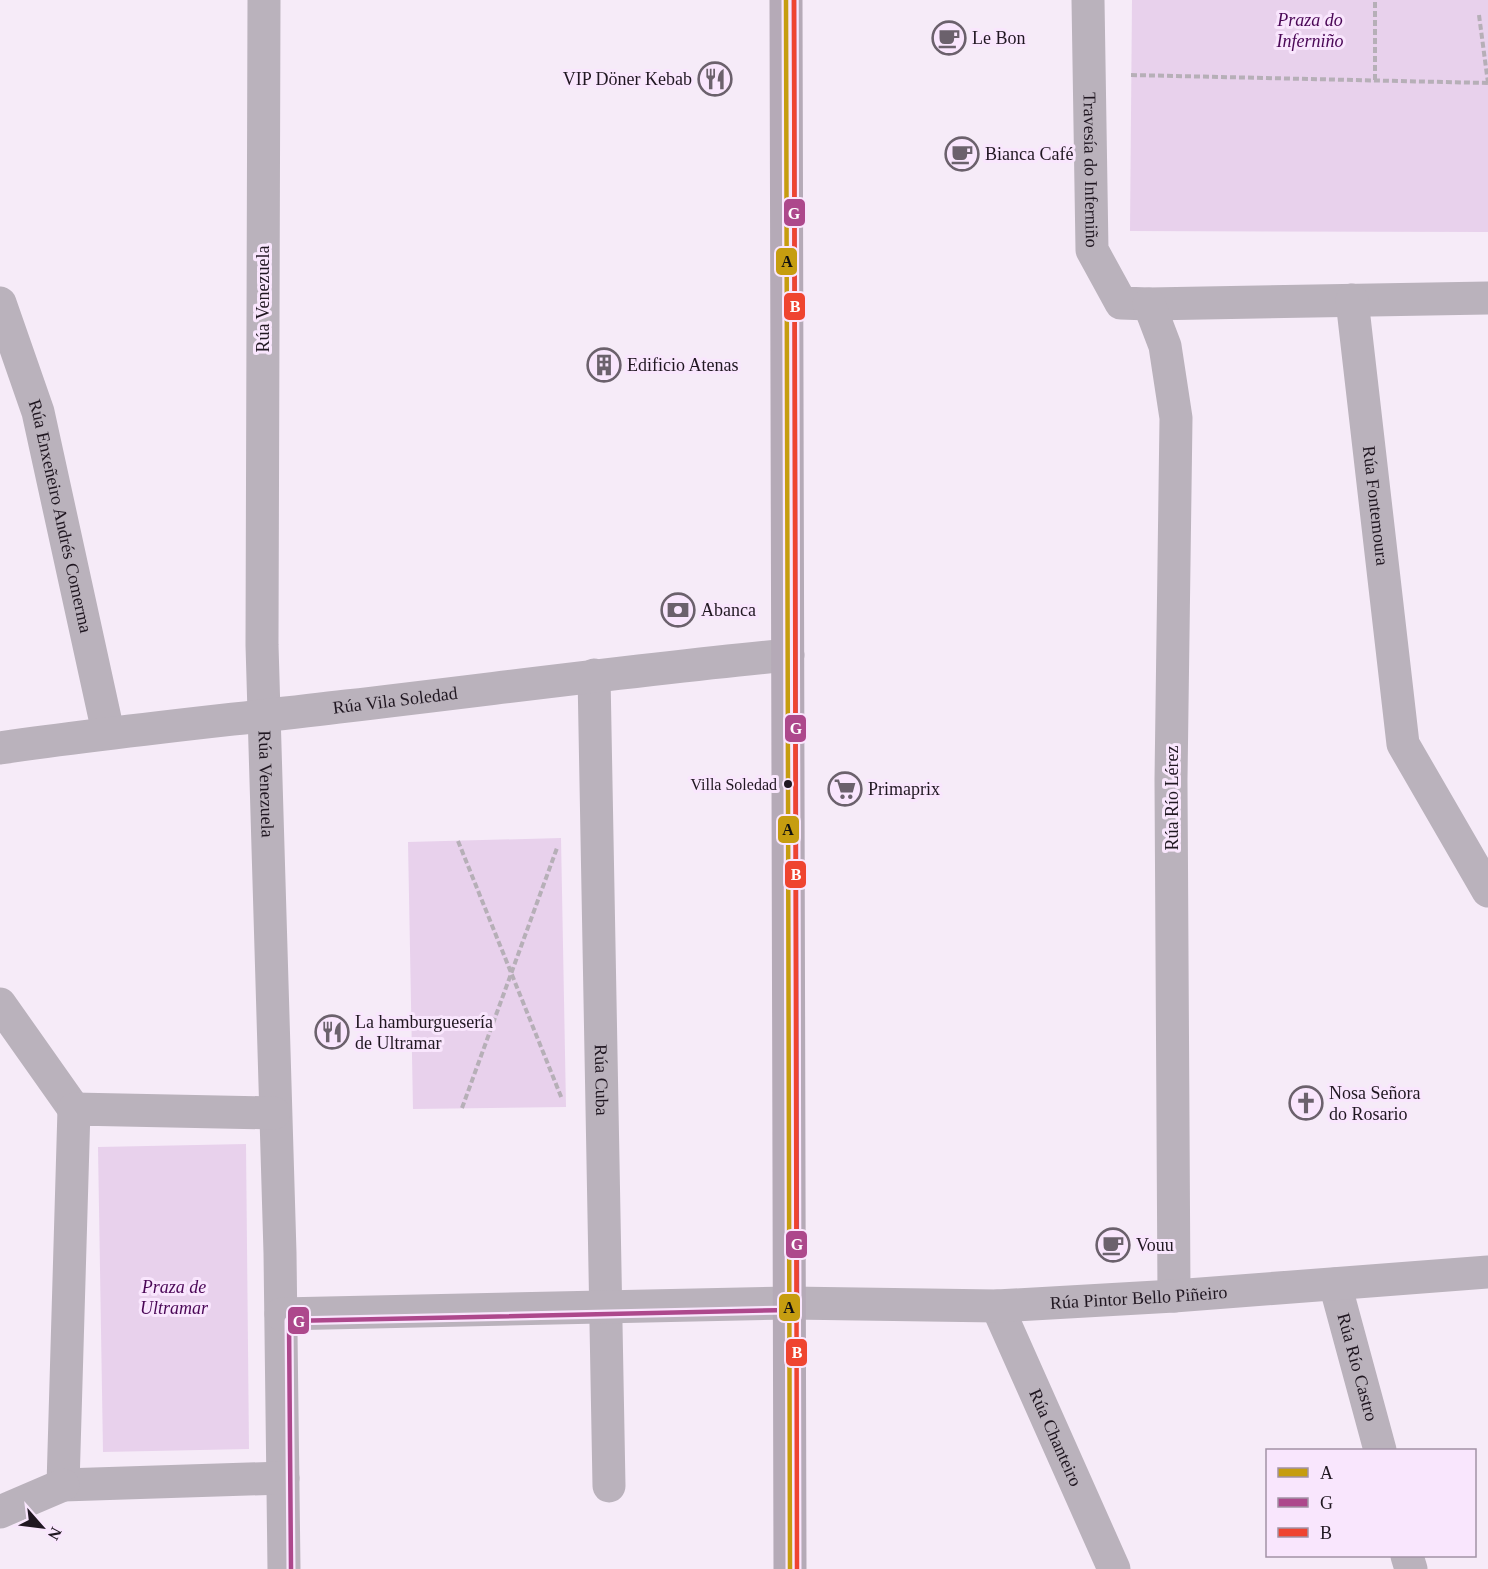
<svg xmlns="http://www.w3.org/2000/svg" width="1488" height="1569" viewBox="0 0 1488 1569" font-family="Georgia,serif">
	<rect width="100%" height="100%" fill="#f6ebf8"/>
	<!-- green -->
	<g fill="#e8d1ec">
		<path d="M1132,0H1488V232L1130,231Z"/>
		<path d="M561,838L566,1107L413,1109L408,842Z"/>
		<path d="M246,1144L249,1449L103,1452L98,1147Z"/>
	</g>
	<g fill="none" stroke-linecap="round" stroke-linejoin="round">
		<!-- path -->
		<g stroke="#b6afb7" stroke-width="4" stroke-dasharray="6 3" stroke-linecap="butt">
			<path d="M1479,15L1488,83"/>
			<path d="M1131,75L1488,83"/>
			<path d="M1375,80V0"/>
			<path d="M458,841L562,1099"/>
			<path d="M462,1108L557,848"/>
		</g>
		<!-- minor -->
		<g stroke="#bab2bc" stroke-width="33">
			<path id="s1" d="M264,0L262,645L280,1253L284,1569"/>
			<path id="s2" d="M1088,0L1092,250L1121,303L1149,304L1488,298"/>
			<path id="s3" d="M1352,300L1403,744L1488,891"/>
			<path id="s4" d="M0,303L38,412L108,732"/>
			<path d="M1149,304L1165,346L1176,418L1171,780L1174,1296"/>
			<path id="s5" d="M594,675L609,1486"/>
			<path id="s6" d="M0,748C115,731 231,720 347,706C494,689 641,669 788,655"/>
			<path d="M0,1004L74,1109"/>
			<path d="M274,1113L74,1109L63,1485L283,1478"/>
			<path id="s7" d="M1335,1284L1380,1450"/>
			<path id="s8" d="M997,1306L1114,1569"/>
			<path id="s9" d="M281,1314L790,1303L997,1306L1174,1296L1488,1272"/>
			<path d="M0,1512L63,1485"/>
			<path d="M1407,1556L1411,1569"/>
		</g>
		<!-- major -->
		<path stroke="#b5aab7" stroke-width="33" d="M786,0L790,1569"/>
		<!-- bus-1 casing -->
		<g stroke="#f9e6fd" stroke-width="9">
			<path id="bus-1" d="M786,0L790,1569"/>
		</g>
		<!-- bus-2 casing -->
		<g stroke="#f9e6fd" stroke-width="9">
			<path id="bus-2" d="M291,1569L289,1321L790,1310L797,1305L794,0"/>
		</g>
		<!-- bus-3 casing -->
		<g stroke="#f9e6fd" stroke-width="9">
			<path id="bus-3" d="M794,0L797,1569"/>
		</g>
		<!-- bus-1 -->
		<use href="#bus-1" stroke="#c69d10" stroke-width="4.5"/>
		<!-- bus-2 -->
		<use href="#bus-2" stroke="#ad488c" stroke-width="4.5"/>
		<!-- bus-3 -->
		<use href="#bus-3" stroke="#ef4430" stroke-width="4.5"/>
	</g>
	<!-- icons -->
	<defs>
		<g id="cafe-ring" transform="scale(1.725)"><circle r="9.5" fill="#f9e6fd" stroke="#6b616c" stroke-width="1.5"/><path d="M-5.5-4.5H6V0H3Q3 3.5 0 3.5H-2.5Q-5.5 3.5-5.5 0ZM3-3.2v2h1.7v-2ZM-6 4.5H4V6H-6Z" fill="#6b616c"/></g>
		<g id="restaurant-ring" transform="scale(1.725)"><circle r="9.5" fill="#f9e6fd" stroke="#6b616c" stroke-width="1.5"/><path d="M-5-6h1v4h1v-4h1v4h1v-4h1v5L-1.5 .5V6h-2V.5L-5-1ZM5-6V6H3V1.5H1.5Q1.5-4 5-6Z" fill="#6b616c"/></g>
		<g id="building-ring" transform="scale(1.725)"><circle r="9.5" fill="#f9e6fd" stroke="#6b616c" stroke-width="1.5"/><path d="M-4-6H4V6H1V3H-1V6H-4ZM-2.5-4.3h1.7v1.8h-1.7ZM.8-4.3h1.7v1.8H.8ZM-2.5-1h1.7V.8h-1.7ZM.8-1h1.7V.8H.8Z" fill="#6b616c"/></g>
		<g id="bank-ring" transform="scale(1.725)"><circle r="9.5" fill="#f9e6fd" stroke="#6b616c" stroke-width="1.5"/><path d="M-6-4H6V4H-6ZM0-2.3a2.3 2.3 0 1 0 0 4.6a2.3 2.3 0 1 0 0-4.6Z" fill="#6b616c"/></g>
		<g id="supermarket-ring" transform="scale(1.725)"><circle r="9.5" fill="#f9e6fd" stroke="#6b616c" stroke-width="1.5"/><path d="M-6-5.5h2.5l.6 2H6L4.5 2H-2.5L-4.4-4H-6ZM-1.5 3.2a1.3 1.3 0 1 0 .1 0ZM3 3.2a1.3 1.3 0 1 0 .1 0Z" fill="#6b616c"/></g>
		<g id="church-ring" transform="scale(1.725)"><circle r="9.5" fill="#f9e6fd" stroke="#6b616c" stroke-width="1.5"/><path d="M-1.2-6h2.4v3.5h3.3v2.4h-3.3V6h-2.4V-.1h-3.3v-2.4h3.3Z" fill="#6b616c"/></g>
	</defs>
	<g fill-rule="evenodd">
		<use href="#cafe-ring" x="949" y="38"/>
		<use href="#restaurant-ring" x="715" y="79"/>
		<use href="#cafe-ring" x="962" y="154"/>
		<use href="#building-ring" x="604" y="365"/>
		<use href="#bank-ring" x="678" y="610"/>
		<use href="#supermarket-ring" x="845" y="789"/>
		<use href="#restaurant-ring" x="332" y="1032"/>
		<use href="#church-ring" x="1306" y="1103"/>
		<use href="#cafe-ring" x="1113" y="1245"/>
	</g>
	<!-- markers -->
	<circle fill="#201721" stroke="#f9e6fd" stroke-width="2" cx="788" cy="784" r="5"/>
	<g text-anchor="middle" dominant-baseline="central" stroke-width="6" stroke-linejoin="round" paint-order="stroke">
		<!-- bus labels -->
		<g font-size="16" fill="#201721" stroke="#f9e6fd" text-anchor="end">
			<text x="777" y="784">Villa Soledad</text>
		</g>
		<!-- park labels -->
		<g font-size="18" font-style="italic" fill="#4a0756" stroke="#f9e6fd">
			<text x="1310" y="20">Praza do<tspan x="1310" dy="21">Inferniño</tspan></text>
			<text x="174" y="1287">Praza de<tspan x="174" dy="21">Ultramar</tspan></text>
		</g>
		<!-- poi labels -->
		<g font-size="18" fill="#201721" stroke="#f9e6fd" text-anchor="start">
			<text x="972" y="38">Le Bon</text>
			<text x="692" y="79" text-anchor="end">VIP Döner Kebab</text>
			<text x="985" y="154">Bianca Café</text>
			<text x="627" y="365">Edificio Atenas</text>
			<text x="701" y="610">Abanca</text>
			<text x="868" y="789">Primaprix</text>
			<text x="355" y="1022">La hamburguesería<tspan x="355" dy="21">de Ultramar</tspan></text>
			<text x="1329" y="1093">Nosa Señora<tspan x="1329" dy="21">do Rosario</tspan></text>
			<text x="1136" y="1245">Vouu</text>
		</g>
		<!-- street labels -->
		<g font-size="18" fill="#201721" stroke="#f9e6fd">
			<text stroke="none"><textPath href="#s2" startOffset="170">Travesía do Inferniño</textPath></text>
			<text transform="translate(263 299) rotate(-90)">Rúa Venezuela</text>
			<text stroke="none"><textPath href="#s3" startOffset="207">Rúa Fontemoura</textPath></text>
			<text stroke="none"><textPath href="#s4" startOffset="222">Rúa Enxeñeiro Andrés Comerma</textPath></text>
			<text stroke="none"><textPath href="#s6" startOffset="398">Rúa Vila Soledad</textPath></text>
			<text stroke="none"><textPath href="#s1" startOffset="784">Rúa Venezuela</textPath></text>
			<text transform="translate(1172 798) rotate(-90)">Rúa Río Lérez</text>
			<text stroke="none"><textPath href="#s5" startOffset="405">Rúa Cuba</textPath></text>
			<text stroke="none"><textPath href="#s9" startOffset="858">Rúa Pintor Bello Piñeiro</textPath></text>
			<text stroke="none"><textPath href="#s7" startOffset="86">Rúa Río Castro</textPath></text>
			<text stroke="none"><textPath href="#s8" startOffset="144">Rúa Chanteiro</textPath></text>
		</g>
	</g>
	<g stroke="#f9e6fd" stroke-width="2">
		<rect x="783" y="198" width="23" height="29" rx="6" fill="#ad488c"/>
		<rect x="775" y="247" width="23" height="29" rx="6" fill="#c69d10"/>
		<rect x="783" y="292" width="23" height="29" rx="6" fill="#ef4430"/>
		<rect x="784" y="714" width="23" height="29" rx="6" fill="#ad488c"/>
		<rect x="777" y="815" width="23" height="29" rx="6" fill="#c69d10"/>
		<rect x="784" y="860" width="23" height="29" rx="6" fill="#ef4430"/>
		<rect x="785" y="1230" width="23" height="29" rx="6" fill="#ad488c"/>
		<rect x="778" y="1293" width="23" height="29" rx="6" fill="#c69d10"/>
		<rect x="287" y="1306" width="23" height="29" rx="6" fill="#ad488c"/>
		<rect x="785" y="1338" width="23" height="29" rx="6" fill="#ef4430"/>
	</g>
	<g font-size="16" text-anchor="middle" font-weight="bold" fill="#fff">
		<text x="794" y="219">G</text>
		<text x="795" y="312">B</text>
		<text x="796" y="734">G</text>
		<text x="796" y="880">B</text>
		<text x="797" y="1250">G</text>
		<text x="299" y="1327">G</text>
		<text x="797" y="1358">B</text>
	</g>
	<g font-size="16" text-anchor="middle" font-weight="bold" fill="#111">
		<text x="787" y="267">A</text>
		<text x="788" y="835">A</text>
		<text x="789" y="1313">A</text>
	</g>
	<!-- legend -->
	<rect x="1266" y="1449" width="210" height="108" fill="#f9e6fd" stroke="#a293a5" stroke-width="1.5"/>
	<rect x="1278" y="1468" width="30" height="9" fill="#c69d10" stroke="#a293a5" stroke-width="1.5"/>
	<text x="1320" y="1479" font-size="18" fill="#201721">A</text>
	<rect x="1278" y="1498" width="30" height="9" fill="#ad488c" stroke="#a293a5" stroke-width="1.5"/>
	<text x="1320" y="1509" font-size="18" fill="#201721">G</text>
	<rect x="1278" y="1528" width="30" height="9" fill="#ef4430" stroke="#a293a5" stroke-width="1.5"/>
	<text x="1320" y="1539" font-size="18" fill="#201721">B</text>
	<!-- north arrow -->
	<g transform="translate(42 1527) rotate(118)" stroke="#f9e6fd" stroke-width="4.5" paint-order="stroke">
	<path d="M0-4.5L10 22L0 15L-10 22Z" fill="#201721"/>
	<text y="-9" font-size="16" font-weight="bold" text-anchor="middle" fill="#201721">N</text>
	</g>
</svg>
